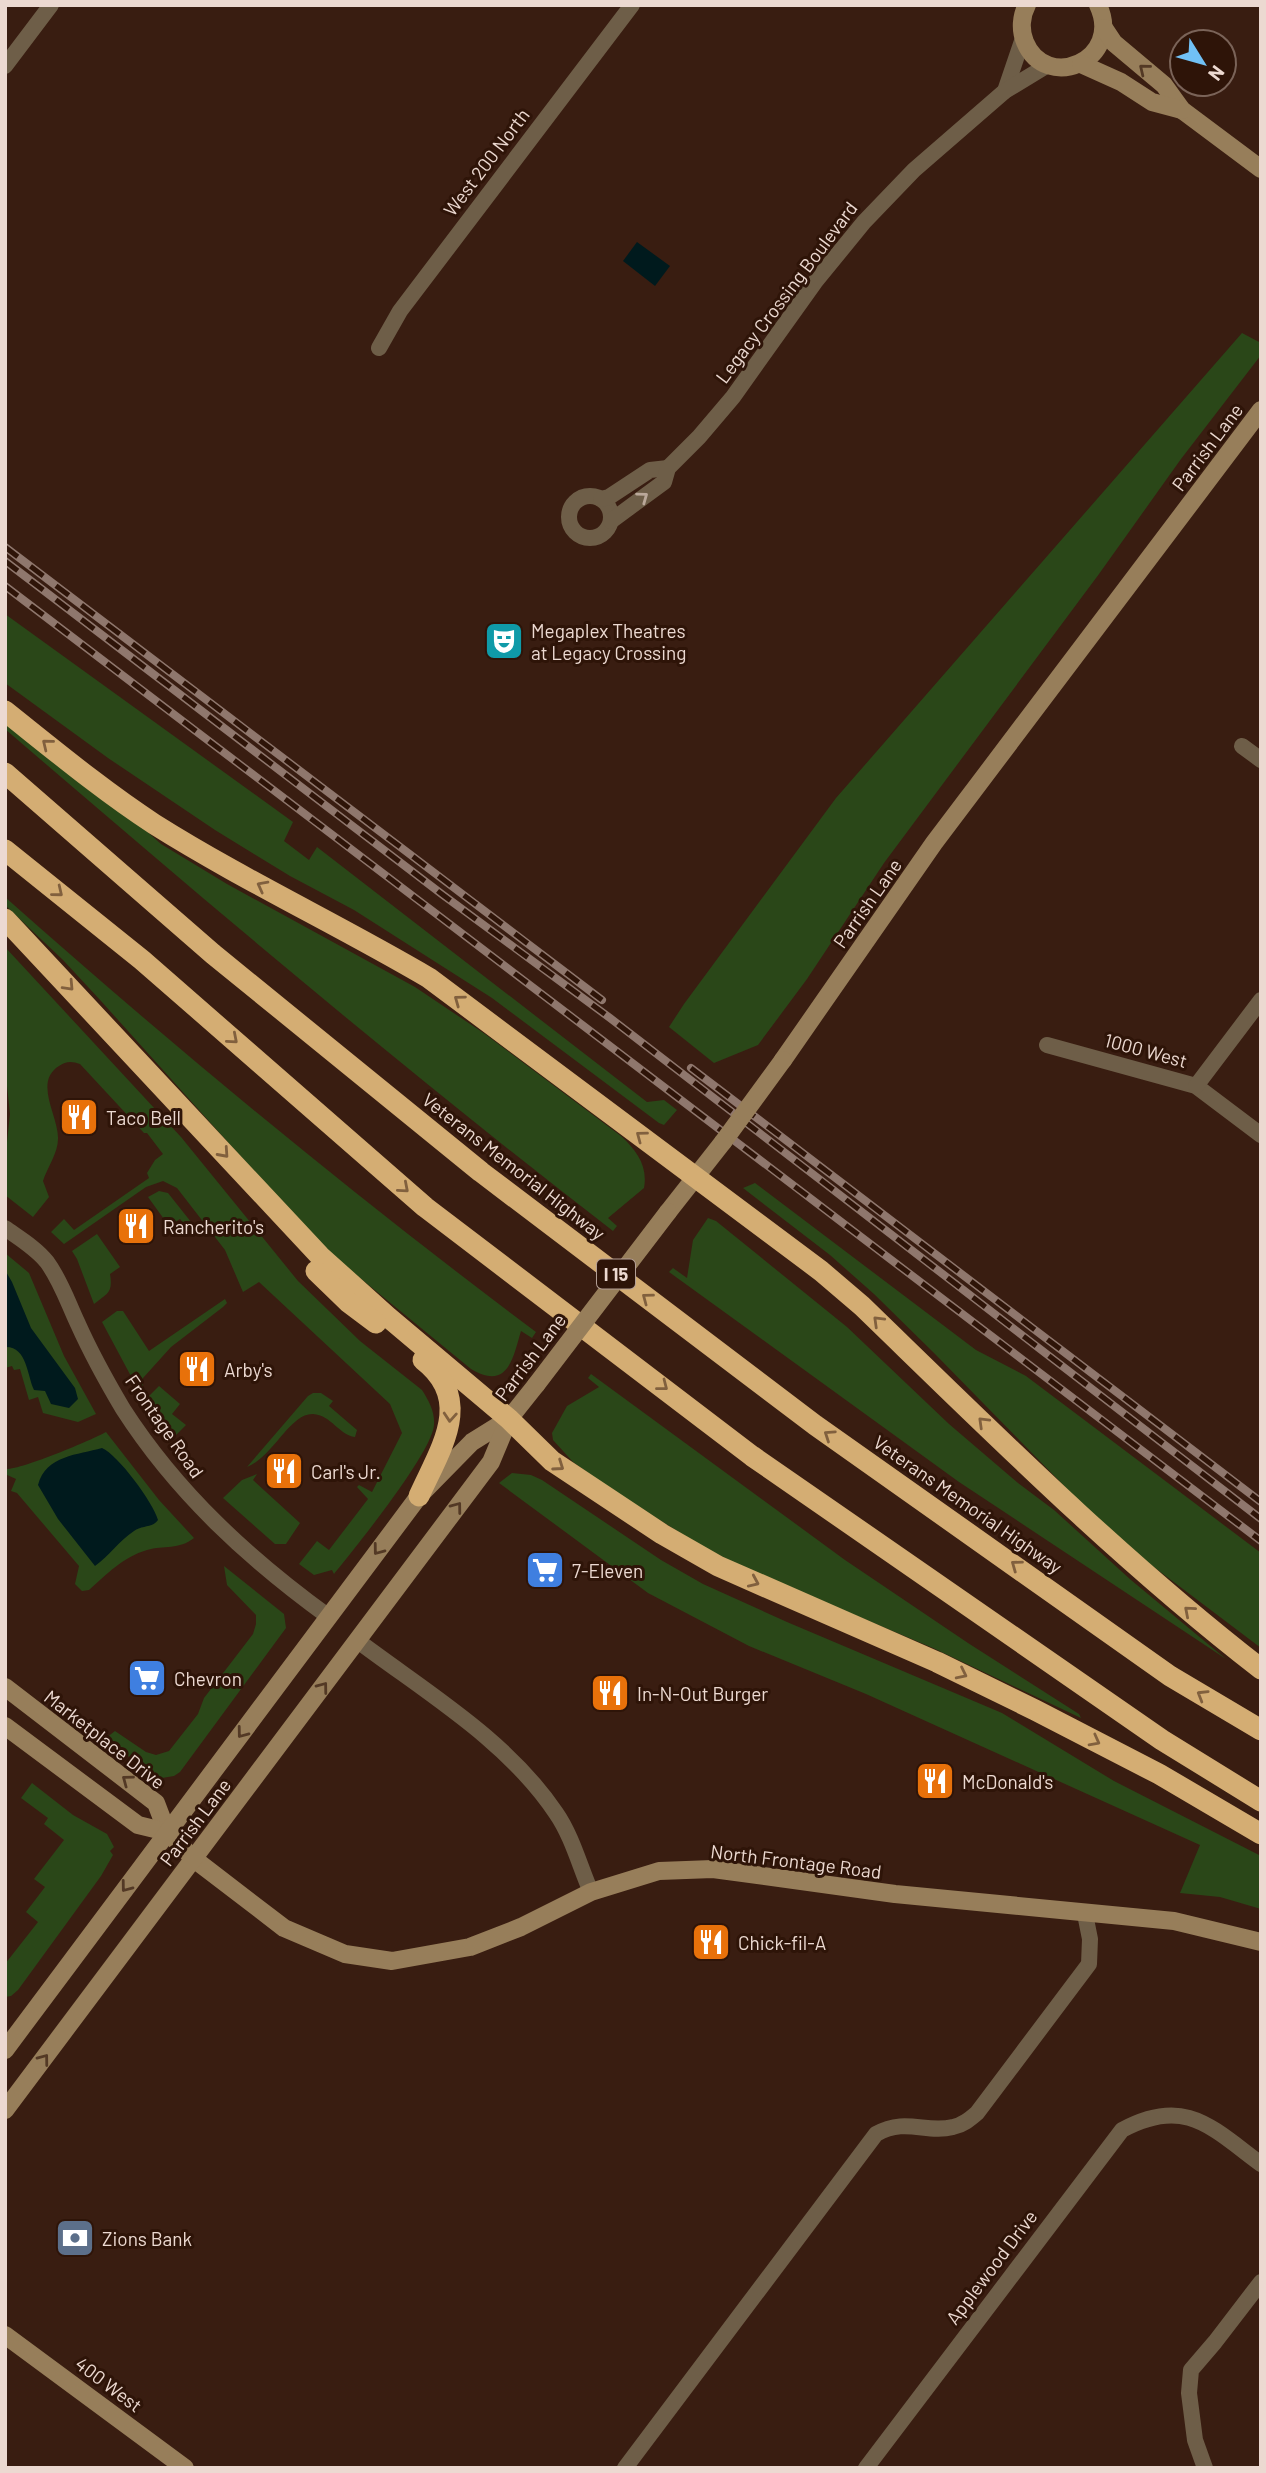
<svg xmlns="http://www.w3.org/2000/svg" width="1266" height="2473" viewBox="0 0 1266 2473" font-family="Barlow,sans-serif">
	<rect width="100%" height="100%" fill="#391d11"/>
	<!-- green -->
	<g fill="#2a4718">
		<path d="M1242,333L1261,343V355L1181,459L1099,574L884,863L807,979L758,1045L714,1063L669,1027L684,1004L836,798Z"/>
		<path d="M5,614L293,822L284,841L309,860L317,847L647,1102L664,1100L677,1110L664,1125L659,1123L492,998L354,910L290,876L215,830L108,758L5,683Z"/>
		<path d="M5,719L133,819L161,844L227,884L415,987L485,1034L621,1136C637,1151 648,1166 644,1188L608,1218L617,1226L613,1231C404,1070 204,900 5,729Z"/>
		<path d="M5,897C176,1049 353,1195 536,1332L532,1338L521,1331C513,1358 508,1391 471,1369L321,1246L101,1001L63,960L5,905Z"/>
		<path d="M5,947L181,1137L298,1281L360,1341L422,1390C429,1401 435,1412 434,1425C432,1453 355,1548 334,1574L332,1570L314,1575L299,1564L317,1541L329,1550L368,1499L357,1487L359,1485L372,1492L402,1433L390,1404L259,1282L243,1292L225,1250L177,1188L163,1181L146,1187L64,1244L51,1232L64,1219L74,1230L149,1178L147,1173L155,1160L163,1154L147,1133H144L80,1064C72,1061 66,1061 59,1066C33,1082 59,1117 58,1139C58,1153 47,1168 43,1181L49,1197L33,1217L5,1195V1161L10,1114L5,1067Z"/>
		<path d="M755,1183L976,1350L1026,1376L1261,1553V1648L1138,1555L1079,1501L934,1353L874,1294L830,1255L743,1188Z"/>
		<path d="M159,1191L168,1193L195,1227L192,1234L180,1219L169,1226L148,1197Z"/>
		<path d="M708,1218L716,1221L847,1327L949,1424L1018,1483L1054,1510L1131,1580L1226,1659L959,1482L669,1272L673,1268L687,1278L693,1240Z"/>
		<path d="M97,1234L120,1267L110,1274C113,1293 108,1293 94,1304L77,1259L72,1251Z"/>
		<path d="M5,1253L29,1273L64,1356L96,1414L78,1422L43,1413L38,1397L29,1400L20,1369L14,1370L12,1366L5,1368Z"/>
		<path d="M225,1299L227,1303L223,1307L171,1347L143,1378V1388L140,1393L102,1322L117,1311H123L149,1351Z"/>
		<path d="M591,1374L845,1560L968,1643L1079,1714L1081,1718L933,1648L748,1570L698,1544L615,1492L573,1462L553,1440L552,1433L567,1406L599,1387L588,1378Z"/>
		<path d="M159,1386L180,1404L172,1414L186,1425L173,1438L145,1400Z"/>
		<path d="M321,1393L333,1401L329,1406L357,1430L355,1437C339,1435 331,1415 313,1414C290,1413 273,1457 247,1467L308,1396L313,1393Z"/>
		<path d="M106,1432L159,1500L194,1538C179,1550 164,1545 147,1550C123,1557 107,1574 89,1590L82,1591L75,1584L79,1566L17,1493L11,1491L16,1479L5,1474V1469C18,1471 92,1440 106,1432Z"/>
		<path d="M512,1473L531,1475L542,1480L661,1560L703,1584L787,1622L1002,1713L1114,1781L1261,1856V1909L1220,1897L1180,1893L1200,1845L866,1694L749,1646L648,1593L499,1483Z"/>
		<path d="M257,1474L253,1480L300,1523L286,1544H275L223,1498L242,1480Z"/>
		<path d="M224,1566L284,1614L286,1628L180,1772L174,1776L156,1779L106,1738L115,1731L146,1752L156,1755L169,1751L198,1714L204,1698L253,1634L256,1624V1615L227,1585Z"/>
		<path d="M32,1783L73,1815L107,1834L114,1847L110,1851L113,1855L101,1876L18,1990L11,1996L5,1997V1964L38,1922L26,1912L45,1887L34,1879L64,1840L44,1824L48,1818L21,1798Z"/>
	</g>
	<!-- water -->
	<g fill="#001a1d">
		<path d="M637,242L670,266L655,286L623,261Z"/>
		<path d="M5,1270L12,1282L31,1328L75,1388L78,1399L69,1408L51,1404L45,1391L34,1390C27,1375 27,1346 5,1347Z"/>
		<path d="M102,1448C118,1455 153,1502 158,1520C153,1528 142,1525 134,1531C119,1541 109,1556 95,1566L58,1519L38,1485C46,1455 78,1455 102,1448Z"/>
	</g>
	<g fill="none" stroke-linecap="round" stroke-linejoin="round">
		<!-- street -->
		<g stroke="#6e5e48" stroke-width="16">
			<path d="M5,66L51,5"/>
			<path d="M1005,91L1023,38"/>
			<path d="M379,348L400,311L632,5"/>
			<circle cx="590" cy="517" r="21"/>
			<path d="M601,499L609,497L650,470L668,468"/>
			<path d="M611,521L664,482L668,468L699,437L733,397L815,282L864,222L914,170L1005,91L1048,65"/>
			<path d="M1242,746L1261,760"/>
			<path d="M1047,1045L1196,1086L1261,1135"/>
			<path d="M1196,1086L1261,1000"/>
			<path d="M5,1228C19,1238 36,1248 47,1262C61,1281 68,1303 78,1324C91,1353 107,1382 123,1409C177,1493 249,1559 329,1617"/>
			<path d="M358,1641C427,1693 507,1740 556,1813C572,1836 580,1867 591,1892"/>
			<path d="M625,2468L876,2134C906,2117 926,2134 953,2127C963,2125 970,2119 977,2113L1089,1964L1090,1939L1085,1914"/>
			<path d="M866,2468L1122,2130C1185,2096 1211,2127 1261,2164"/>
			<path d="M1205,2468L1195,2440L1189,2393L1191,2370L1215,2342L1261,2282"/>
		</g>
		<!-- secondary -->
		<g stroke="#977e5a" stroke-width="18">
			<path d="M1027,5C1021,16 1020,30 1025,42C1046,93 1124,60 1098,5"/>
			<path d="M1104,28L1114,43L1164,85L1182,110L1261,169"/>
			<path d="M1081,64L1121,82L1152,102L1182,110"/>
			<path d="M783,1060L934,843L1261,410"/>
			<path d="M668,1212L723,1142"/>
			<path d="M5,1687L156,1803L167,1832L194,1859L284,1928L345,1954L392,1961L470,1947L521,1927L591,1892L659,1871L713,1869L895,1894L1174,1921L1261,1942"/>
			<path d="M5,1726L138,1825L167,1832"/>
			<path d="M5,2050L419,1496L472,1442L509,1419"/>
			<path d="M5,2110L491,1462L509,1419L536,1385"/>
			<path d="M5,2335L185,2468"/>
		</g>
		<!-- highway -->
		<g stroke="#d4ad73" stroke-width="21">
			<path d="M5,711C54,750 102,790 154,824C243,880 339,925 429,978L821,1271L862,1306C991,1431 1119,1559 1261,1669"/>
			<path d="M5,773L213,954L481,1172L815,1425L1170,1676L1261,1730"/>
			<path d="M5,850L142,960L425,1207L752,1456L1162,1740L1261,1801"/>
			<path d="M5,919L320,1256L388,1317L509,1419L552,1461L662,1534L718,1566L937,1662L1035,1710L1159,1774L1261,1834"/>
			<path d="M316,1271L348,1302L376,1323"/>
			<path d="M419,1496C440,1449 475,1400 423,1360"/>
		</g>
		<!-- rail casing -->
		<g stroke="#8f776d" stroke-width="8">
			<g id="rail">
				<path d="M5,547L602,1000"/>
				<path d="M5,561L443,895L610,1018L1261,1519"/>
				<path d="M5,586L1261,1541"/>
				<path d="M691,1068L1261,1502"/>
			</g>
		</g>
		<!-- rail -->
		<use href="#rail" stroke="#2e1408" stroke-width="5" stroke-dasharray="16" stroke-linecap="butt"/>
		<!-- secondary-bridge -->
		<g stroke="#977e5a" stroke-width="18">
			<path d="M723,1142L783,1060"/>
			<path d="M536,1385L668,1212"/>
		</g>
	</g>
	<!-- one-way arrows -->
	<defs><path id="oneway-chevron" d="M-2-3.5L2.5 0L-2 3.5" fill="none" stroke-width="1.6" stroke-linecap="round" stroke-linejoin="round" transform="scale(1.75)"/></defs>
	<g stroke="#533925">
		<use href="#oneway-chevron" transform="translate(1144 69) rotate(-141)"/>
		<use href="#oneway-chevron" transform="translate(457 1507) rotate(-53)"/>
		<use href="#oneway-chevron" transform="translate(378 1550) rotate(127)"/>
		<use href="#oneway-chevron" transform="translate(323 1687) rotate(-53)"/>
		<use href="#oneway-chevron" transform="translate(242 1733) rotate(127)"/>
		<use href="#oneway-chevron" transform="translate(127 1780) rotate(-143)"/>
		<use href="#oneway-chevron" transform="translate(126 1887) rotate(127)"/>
		<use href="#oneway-chevron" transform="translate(44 2059) rotate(-53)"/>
	</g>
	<use stroke="#baa89a" href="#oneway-chevron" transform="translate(643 497) rotate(-36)"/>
	<g stroke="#81603e">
		<use href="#oneway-chevron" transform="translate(47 744) rotate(-141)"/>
		<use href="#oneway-chevron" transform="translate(262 886) rotate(-152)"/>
		<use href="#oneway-chevron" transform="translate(58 892) rotate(39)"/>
		<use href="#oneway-chevron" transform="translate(69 986) rotate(47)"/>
		<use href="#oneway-chevron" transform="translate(459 1000) rotate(-144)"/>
		<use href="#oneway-chevron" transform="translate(233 1039) rotate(41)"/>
		<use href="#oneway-chevron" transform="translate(641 1136) rotate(-143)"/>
		<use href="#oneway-chevron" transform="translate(224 1153) rotate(48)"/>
		<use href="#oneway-chevron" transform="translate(404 1188) rotate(41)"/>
		<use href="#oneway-chevron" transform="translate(647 1298) rotate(-143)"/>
		<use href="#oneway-chevron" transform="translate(878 1321) rotate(-136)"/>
		<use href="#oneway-chevron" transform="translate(663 1386) rotate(38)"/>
		<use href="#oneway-chevron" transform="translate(450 1417) rotate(94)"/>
		<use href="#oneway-chevron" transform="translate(983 1422) rotate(-136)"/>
		<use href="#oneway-chevron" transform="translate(829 1435) rotate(-146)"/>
		<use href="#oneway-chevron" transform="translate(559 1466) rotate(35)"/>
		<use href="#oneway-chevron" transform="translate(1016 1565) rotate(-144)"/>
		<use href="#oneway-chevron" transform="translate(754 1582) rotate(24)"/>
		<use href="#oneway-chevron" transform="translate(1189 1611) rotate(-139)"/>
		<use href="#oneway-chevron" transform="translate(962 1674) rotate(26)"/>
		<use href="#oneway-chevron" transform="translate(1202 1695) rotate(-149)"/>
		<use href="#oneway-chevron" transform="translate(1095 1741) rotate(28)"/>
	</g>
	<!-- icons -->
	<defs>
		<g id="theatre-square" transform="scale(2.0125)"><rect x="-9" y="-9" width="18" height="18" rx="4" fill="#0f9aa8" stroke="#2e1408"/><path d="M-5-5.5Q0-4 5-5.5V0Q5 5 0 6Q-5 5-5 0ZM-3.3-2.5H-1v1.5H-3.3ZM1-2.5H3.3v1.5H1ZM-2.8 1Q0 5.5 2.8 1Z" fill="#fff"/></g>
		<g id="restaurant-square" transform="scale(2.0125)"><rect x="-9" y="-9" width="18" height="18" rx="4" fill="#e8710a" stroke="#2e1408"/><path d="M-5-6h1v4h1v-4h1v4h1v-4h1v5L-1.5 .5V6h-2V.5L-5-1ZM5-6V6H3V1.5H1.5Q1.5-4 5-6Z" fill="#fff"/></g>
		<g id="supermarket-square" transform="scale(2.0125)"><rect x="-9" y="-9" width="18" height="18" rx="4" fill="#3f7fe0" stroke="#2e1408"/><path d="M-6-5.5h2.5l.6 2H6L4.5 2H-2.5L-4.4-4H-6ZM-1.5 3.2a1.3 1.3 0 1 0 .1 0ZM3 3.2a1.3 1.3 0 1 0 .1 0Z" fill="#fff"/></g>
		<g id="bank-square" transform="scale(2.0125)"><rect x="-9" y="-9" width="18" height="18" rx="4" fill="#5c6f8a" stroke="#2e1408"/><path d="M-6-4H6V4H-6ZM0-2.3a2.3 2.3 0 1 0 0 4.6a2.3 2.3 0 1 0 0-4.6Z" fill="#fff"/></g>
	</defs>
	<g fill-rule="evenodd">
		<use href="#theatre-square" x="504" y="641"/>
		<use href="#restaurant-square" x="79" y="1117"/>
		<use href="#restaurant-square" x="136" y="1226"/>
		<use href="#restaurant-square" x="197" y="1369"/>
		<use href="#restaurant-square" x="284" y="1471"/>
		<use href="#supermarket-square" x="545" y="1570"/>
		<use href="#supermarket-square" x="147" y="1678"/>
		<use href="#restaurant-square" x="610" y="1693"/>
		<use href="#restaurant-square" x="935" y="1781"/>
		<use href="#restaurant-square" x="711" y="1942"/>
		<use href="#bank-square" x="75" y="2238"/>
	</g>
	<g text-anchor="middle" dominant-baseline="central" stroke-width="6" stroke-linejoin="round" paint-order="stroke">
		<!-- shield labels -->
		<rect fill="#2e1408" stroke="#b39e95" stroke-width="2" x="597" y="1259.5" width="38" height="29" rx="5"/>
		<g font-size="18" font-weight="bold" fill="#ecd9d1">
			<text x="616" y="1274">I 15</text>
		</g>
		<!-- street labels -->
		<g font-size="19" fill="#ecd9d1" stroke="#2e1408">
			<text transform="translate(486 162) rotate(-53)">West 200 North</text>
			<text transform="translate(786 292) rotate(-53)">Legacy Crossing Boulevard</text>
			<text transform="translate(1207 447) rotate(-53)">Parrish Lane</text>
			<text transform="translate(867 903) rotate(-55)">Parrish Lane</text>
			<text transform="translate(1146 1050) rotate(15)">1000 West</text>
			<text transform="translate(514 1166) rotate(38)">Veterans Memorial Highway</text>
			<text transform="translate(530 1357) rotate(-53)">Parrish Lane</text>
			<text transform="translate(165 1426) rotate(55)">Frontage Road</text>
			<text transform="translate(968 1504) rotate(35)">Veterans Memorial Highway</text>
			<text transform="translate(105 1739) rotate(38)">Marketplace Drive</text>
			<text transform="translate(195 1822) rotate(-53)">Parrish Lane</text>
			<text transform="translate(796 1861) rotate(7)">North Frontage Road</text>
			<text transform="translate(991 2267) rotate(-53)">Applewood Drive</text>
			<text transform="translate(109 2384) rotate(37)">400 West</text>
		</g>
		<!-- poi labels -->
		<g font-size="19" fill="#ecd9d1" stroke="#2e1408" text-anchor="start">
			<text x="531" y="630">Megaplex Theatres<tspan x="531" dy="22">at Legacy Crossing</tspan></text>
			<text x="106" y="1117">Taco Bell</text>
			<text x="163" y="1226">Rancherito's</text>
			<text x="224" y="1369">Arby's</text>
			<text x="311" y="1471">Carl's Jr.</text>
			<text x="572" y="1570">7-Eleven</text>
			<text x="174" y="1678">Chevron</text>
			<text x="637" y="1693">In-N-Out Burger</text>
			<text x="962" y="1781">McDonald's</text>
			<text x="738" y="1942">Chick-fil-A</text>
			<text x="102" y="2238">Zions Bank</text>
		</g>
	</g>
	<!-- border -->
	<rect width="1266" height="2473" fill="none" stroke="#ecd9d1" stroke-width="14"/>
	<!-- north arrow -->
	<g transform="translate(1203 63) rotate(127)"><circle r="33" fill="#2e1408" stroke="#7a6358" stroke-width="2"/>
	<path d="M0-5L12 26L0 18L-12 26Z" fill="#71c1f5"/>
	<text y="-10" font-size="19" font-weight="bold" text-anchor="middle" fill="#ecd9d1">N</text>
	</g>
</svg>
